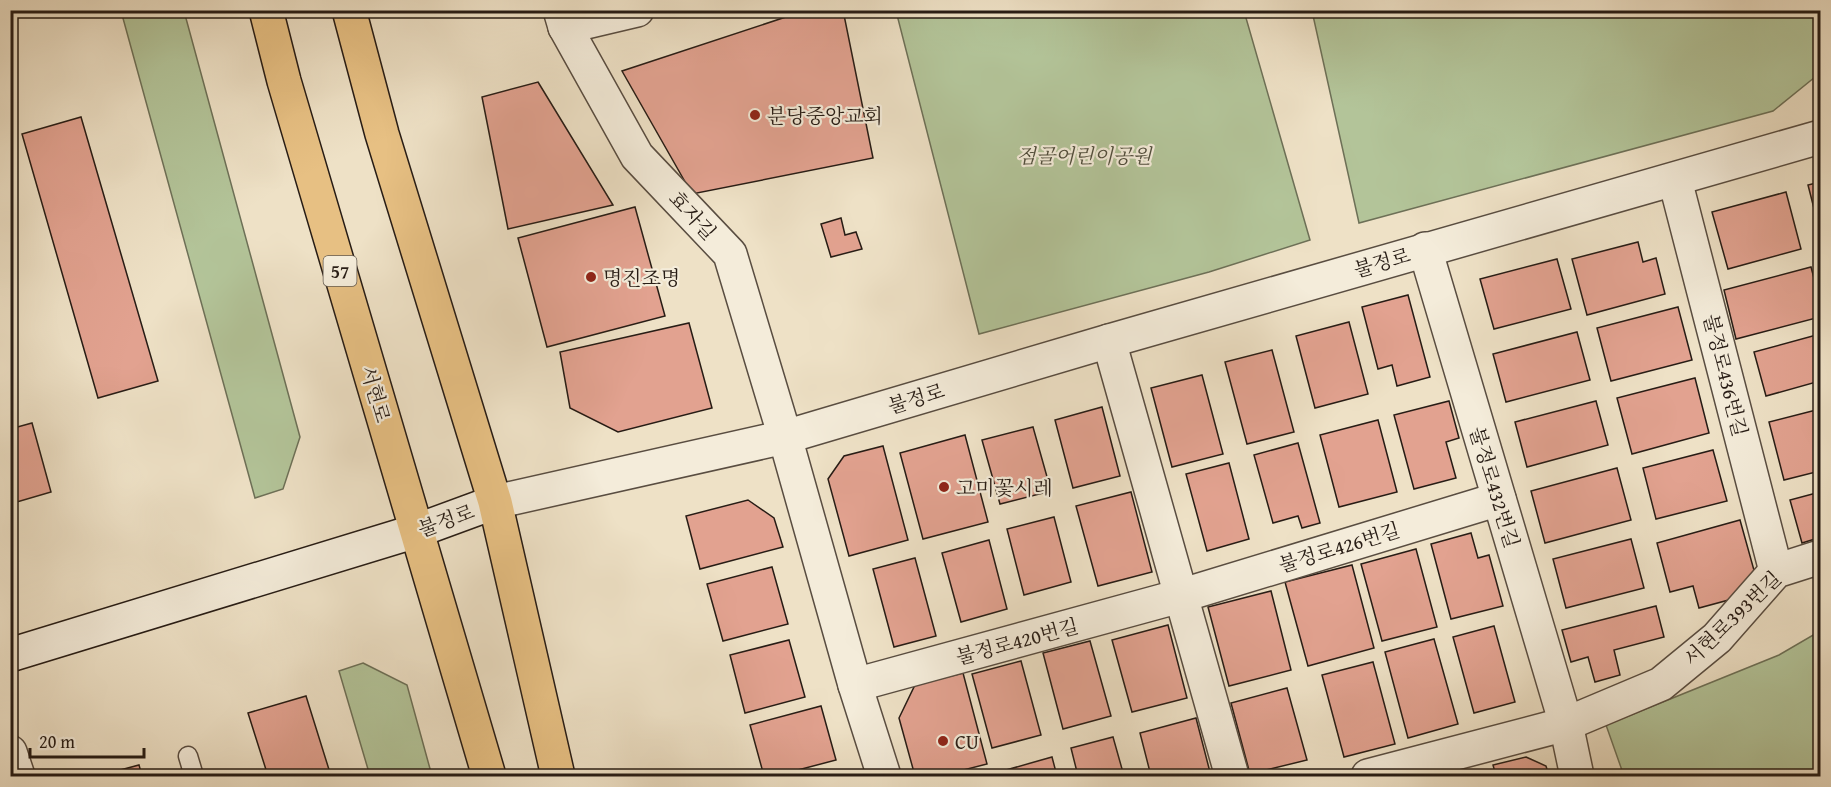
<svg xmlns="http://www.w3.org/2000/svg" width="1831" height="787" viewBox="0 0 1831 787" font-family="'Gentium Book Plus','Noto Serif KR',serif">
	<rect width="100%" height="100%" fill="#eee1c6"/>
	<filter id="stains"><feTurbulence type="fractalNoise" baseFrequency=".00333" numOctaves="4"/><feColorMatrix values="0 0 0 0 .2 0 0 0 0 .09 0 0 0 0 .02 0 0 0 .5 -.17"/></filter>
	<radialGradient id="worn" r=".72"><stop offset=".6" stop-color="#630" stop-opacity="0"/><stop offset="1" stop-color="#630" stop-opacity=".3"/></radialGradient>
	<!-- green -->
	<g fill="#b3c499" stroke="#6d7057" stroke-width="1.5">
		<path d="M121,11H184L300,437L283,489L255,498Z"/>
		<path d="M896,11H1244L1310,240L1209,272L979,334Z"/>
		<path d="M1312,11H1820V73L1773,111L1359,223Z"/>
		<path d="M1820,631V776H1624L1606,725L1779,655Z"/>
		<path d="M363,663L407,685L432,776H370L339,671Z"/>
	</g>
	<!-- building -->
	<g fill="#e2a290" stroke="#271c15" stroke-width="1.5">
		<path d="M10,10H43L10,20Z"/>
		<path d="M807,10H843L873,158L692,194L622,71Z"/>
		<path d="M538,82L613,205L508,229L482,97Z"/>
		<path d="M81,117L158,381L98,398L22,134Z"/>
		<path d="M1820,182V232L1808,185Z"/>
		<path d="M1786,192L1801,249L1728,269L1712,212Z"/>
		<path d="M635,207L665,316L547,347L518,238Z"/>
		<path d="M841,218L845,235L856,232L862,249L831,257L821,224Z"/>
		<path d="M1638,242L1643,262L1656,258L1665,294L1587,315L1572,259Z"/>
		<path d="M1557,259L1571,309L1494,329L1480,279Z"/>
		<path d="M1811,267L1820,301V317L1736,339L1724,290Z"/>
		<path d="M1408,295L1430,377L1397,386L1392,365L1378,369L1362,307Z"/>
		<path d="M1678,307L1692,360L1611,381L1597,328Z"/>
		<path d="M1349,322L1368,394L1315,408L1296,336Z"/>
		<path d="M689,323L712,408L618,432L570,408L560,352Z"/>
		<path d="M1577,332L1590,380L1506,402L1493,354Z"/>
		<path d="M1820,334V381L1766,396L1754,352Z"/>
		<path d="M1272,350L1294,432L1247,444L1225,362Z"/>
		<path d="M1202,375L1223,454L1172,467L1151,388Z"/>
		<path d="M1695,378L1709,433L1632,454L1617,398Z"/>
		<path d="M1449,401L1459,438L1446,442L1456,478L1414,489L1394,415Z"/>
		<path d="M1596,401L1608,445L1527,467L1515,422Z"/>
		<path d="M1102,407L1120,476L1073,488L1055,420Z"/>
		<path d="M1820,409V471L1784,480L1769,422Z"/>
		<path d="M1378,420L1397,492L1339,507L1320,435Z"/>
		<path d="M32,423L51,492L10,504V429Z"/>
		<path d="M1033,427L1051,491L1000,504L982,440Z"/>
		<path d="M965,435L988,522L923,539L900,453Z"/>
		<path d="M1298,443L1320,523L1302,528L1298,516L1273,523L1254,455Z"/>
		<path d="M883,446L908,540L849,556L828,479L844,456Z"/>
		<path d="M1713,450L1727,501L1656,519L1643,468Z"/>
		<path d="M1229,463L1249,539L1207,551L1186,474Z"/>
		<path d="M1617,468L1631,520L1545,543L1531,491Z"/>
		<path d="M1131,492L1152,572L1098,586L1076,506Z"/>
		<path d="M1820,492V553H1819L1815,539L1802,543L1790,500Z"/>
		<path d="M748,500L774,518L783,547L700,569L686,516Z"/>
		<path d="M1054,517L1071,582L1024,595L1007,529Z"/>
		<path d="M1740,520L1757,581L1747,595L1699,608L1693,586L1670,592L1657,543Z"/>
		<path d="M1471,533L1478,558L1489,555L1503,606L1451,619L1431,544Z"/>
		<path d="M1631,539L1644,588L1566,608L1553,559Z"/>
		<path d="M989,540L1007,609L961,622L942,553Z"/>
		<path d="M1416,549L1437,627L1382,641L1361,564Z"/>
		<path d="M915,558L936,636L894,647L873,569Z"/>
		<path d="M1352,565L1374,648L1308,666L1285,582Z"/>
		<path d="M772,567L788,624L723,641L707,584Z"/>
		<path d="M1271,591L1291,670L1229,686L1208,607Z"/>
		<path d="M1656,606L1664,637L1614,650L1620,675L1595,682L1588,657L1571,662L1562,630Z"/>
		<path d="M1168,625L1187,698L1132,712L1112,640Z"/>
		<path d="M1494,626L1515,702L1474,713L1453,637Z"/>
		<path d="M1434,639L1458,724L1408,738L1385,652Z"/>
		<path d="M789,640L805,697L745,713L730,655Z"/>
		<path d="M1090,641L1111,716L1063,729L1043,653Z"/>
		<path d="M1021,661L1041,735L992,748L972,674Z"/>
		<path d="M1373,662L1395,744L1344,757L1322,675Z"/>
		<path d="M963,673L987,764L940,776H915L899,718L915,685Z"/>
		<path d="M1287,688L1307,760L1250,774L1231,703Z"/>
		<path d="M306,696L331,776H268L248,713Z"/>
		<path d="M821,706L836,760L775,776H764L750,725Z"/>
		<path d="M1196,718L1211,776H1151L1140,733Z"/>
		<path d="M1113,737L1124,776H1078L1071,748Z"/>
		<path d="M1052,757L1057,776H1008L1006,770Z"/>
		<path d="M1526,757L1546,766L1549,776H1496L1493,765Z"/>
		<path d="M139,765L142,776H98Z"/>
	</g>
	<g fill="none" stroke-linecap="round" stroke-linejoin="round">
		<!-- service casing -->
		<g stroke="#594d41" stroke-width="21">
			<path id="service" d="M188,756L194,776"/>
		</g>
		<!-- minor casing -->
		<g stroke="#594d41" stroke-width="36">
			<g id="minor">
				<path d="M560,10L565,27L637,156L730,254L785,437L855,685L884,776"/>
				<path d="M565,27L637,10"/>
				<path d="M1675,180L1776,571"/>
				<path d="M1425,249L1566,724L1577,776"/>
				<path d="M1109,341L1232,776"/>
				<path d="M495,502L785,437L1109,341L1820,137"/>
				<path d="M855,685L1180,596L1499,499"/>
				<path d="M10,752L18,776"/>
				<path d="M1368,776L1566,724L1661,684L1717,638L1776,571L1820,557"/>
			</g>
		</g>
		<!-- secondary casing -->
		<g stroke="#271c15" stroke-width="36">
			<path id="secondary" d="M10,655L416,531L495,502"/>
		</g>
		<!-- primary casing -->
		<g stroke="#271c15" stroke-width="36">
			<g id="primary">
				<path d="M266,10L284,81L489,776"/>
				<path d="M349,10L382,134L495,502L558,776"/>
			</g>
		</g>
		<!-- service -->
		<use href="#service" stroke="#f4ecda" stroke-width="18"/>
		<!-- minor -->
		<use href="#minor" stroke="#f4ecda" stroke-width="33"/>
		<!-- secondary -->
		<use href="#secondary" stroke="#f4ecda" stroke-width="33"/>
		<!-- primary -->
		<use href="#primary" stroke="#e7c083" stroke-width="33"/>
	</g>
	<!-- markers -->
	<g fill="#8f2418" stroke="#f4ecda" stroke-width="2">
		<circle cx="755" cy="115" r="6"/>
		<circle cx="591" cy="277" r="6"/>
		<circle cx="944" cy="487" r="6"/>
		<circle cx="943" cy="741" r="6"/>
	</g>
	<g text-anchor="middle" dominant-baseline="central" stroke-width="4.5" stroke-linejoin="round" paint-order="stroke">
		<!-- shield labels -->
		<rect fill="#f4ecda" stroke="#645a50" stroke-width="1.5" x="323.5" y="256" width="33" height="30" rx="4.5"/>
		<g font-size="18" font-weight="bold" fill="#271c15">
			<text x="340" y="271">57</text>
		</g>
		<!-- poi labels -->
		<g font-size="20" fill="#271c15" stroke="#f4ecda" text-anchor="start">
			<text x="767" y="115">분당중앙교회</text>
			<text x="603" y="277">명진조명</text>
			<text x="956" y="487">고미꽃시레</text>
			<text x="955" y="741">CU</text>
		</g>
		<!-- park labels -->
		<g font-size="20" font-style="italic" fill="#514e3d" stroke="#f4ecda">
			<text x="1084" y="155">점골어린이공원</text>
		</g>
		<!-- street labels -->
		<g font-size="20" fill="#271c15" stroke="#f4ecda">
			<text transform="translate(693 215) rotate(47)">효자길</text>
			<text transform="translate(1382 262) rotate(-16)">불정로</text>
			<text transform="translate(1726 375) rotate(76)">불정로436번길</text>
			<text transform="translate(376 394) rotate(74)">서현로</text>
			<text transform="translate(916 398) rotate(-17)">불정로</text>
			<text transform="translate(1495 487) rotate(73)">불정로432번길</text>
			<text transform="translate(446 520) rotate(-20)">불정로</text>
			<text transform="translate(1339 547) rotate(-17)">불정로426번길</text>
			<text transform="translate(1732 618) rotate(-44)">서현로393번길</text>
			<text transform="translate(1017 641) rotate(-15)">불정로420번길</text>
		</g>
	</g>
	<!-- margin -->
	<rect width="1831" height="787" fill="none" stroke="#eee1c6" stroke-width="36"/>
	<rect x="12" y="12" width="1807" height="763" fill="none" stroke="#271c15" stroke-width="3"/>
	<rect x="18" y="18" width="1795" height="751" fill="none" stroke="#271c15" stroke-width="1.5"/>
	<!-- scale -->
	<path d="M30 748v9h114v-9" fill="none" stroke="#271c15" stroke-width="3"/>
	<text x="39" y="748" font-size="18" fill="#271c15" stroke="#f4ecda" stroke-width="4.5" paint-order="stroke">20 m</text>
	<rect width="100%" height="100%" filter="url(#stains)"/>
	<rect width="100%" height="100%" fill="url(#worn)"/>
</svg>
